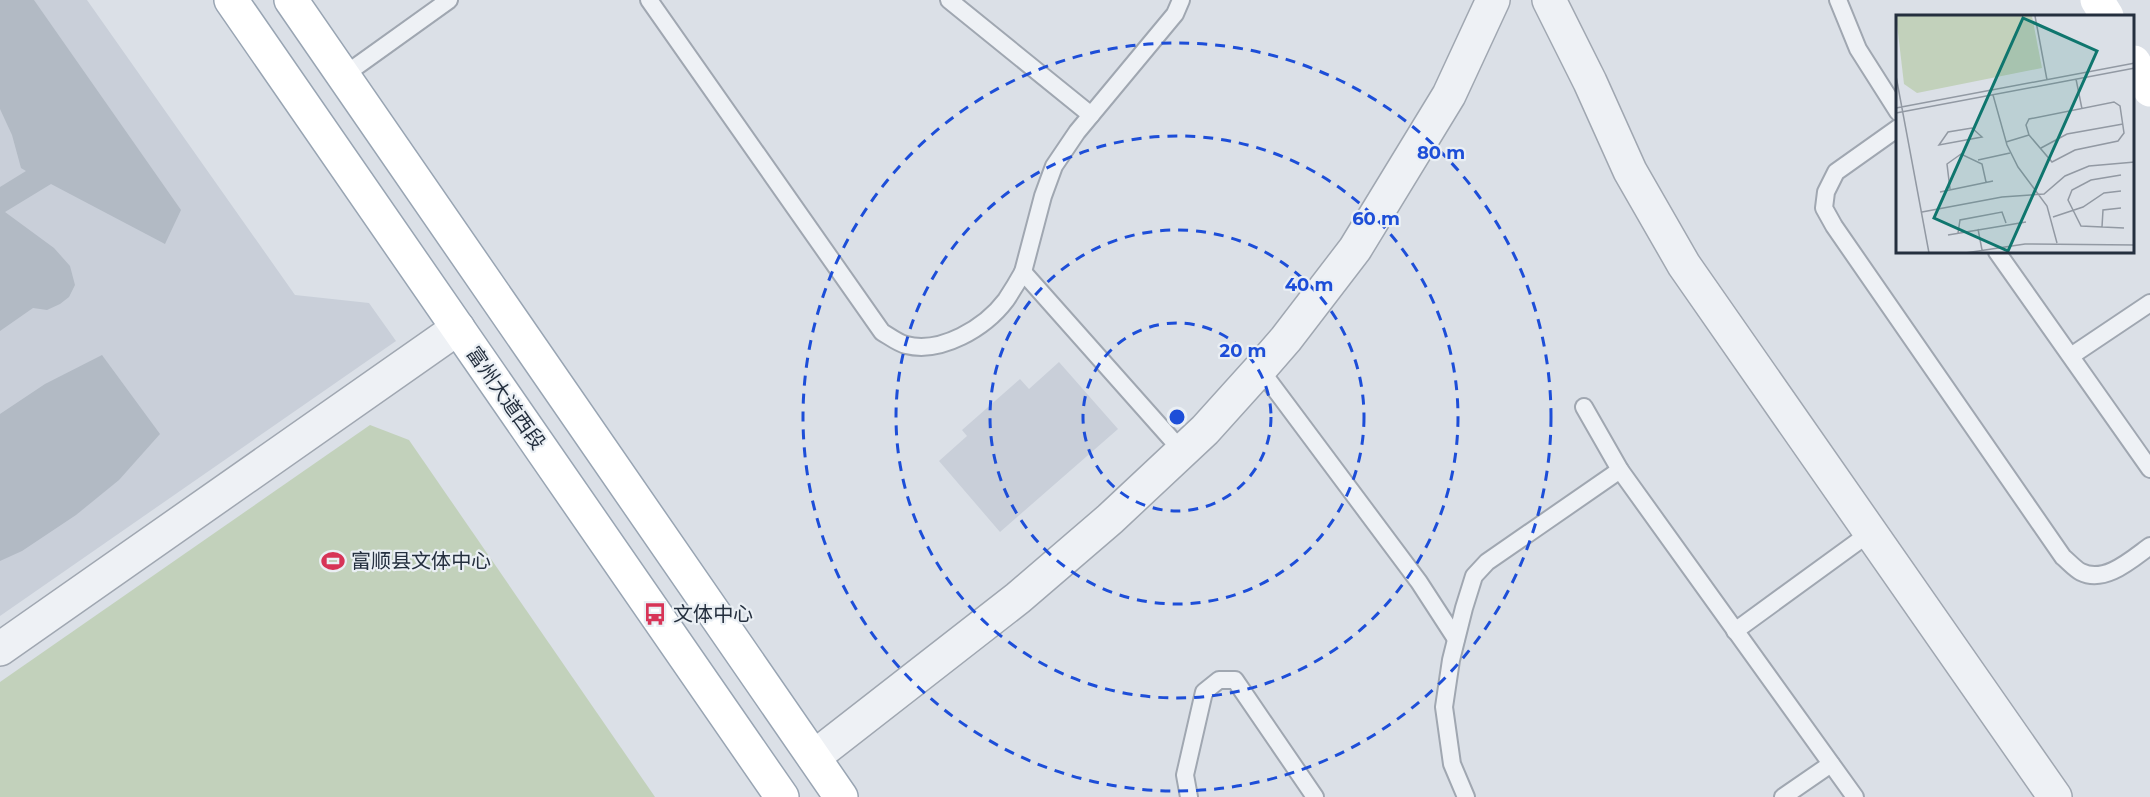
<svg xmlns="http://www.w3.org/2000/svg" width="2150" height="797" viewBox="0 0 2150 797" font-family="Montserrat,'Noto Sans SC',sans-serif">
	<rect width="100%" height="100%" fill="#dbe0e7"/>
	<!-- built -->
	<g fill="#c9cfd9">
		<path d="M0,0H87L295,295L369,303L396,341L0,616Z"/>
		<path d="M1059,362L1118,429L1000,532L939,461L967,436L962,430L1020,379L1029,389Z"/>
	</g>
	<!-- green -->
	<path fill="#c2d1bb" d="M370,425L409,440L655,797H0V682Z"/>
	<!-- building -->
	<g fill="#b2bac4">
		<path d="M0,0H34L181,210L165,244L51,184L5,212L54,248L70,266L75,285L69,297L60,304L47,310L33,308L0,331V187L26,171L21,168L12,135L0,109Z"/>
		<path d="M102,355L160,434L119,480L76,515L22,551L0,561V414L45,384Z"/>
	</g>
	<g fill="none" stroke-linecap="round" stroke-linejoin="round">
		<!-- lane casing -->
		<g stroke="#a0a7b1" stroke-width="20">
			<g id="lane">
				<path d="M649,0L882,332C889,336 898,343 906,345C941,354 985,328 1006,300C1012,291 1018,281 1023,272L1182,451"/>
				<path d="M949,0L1091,115"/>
				<path d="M1838,0L1858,49L1898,112"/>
				<path d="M343,76L449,0"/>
				<path d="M1898,128L1836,172L1826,192L1824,208L1834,226L2063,557C2068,561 2075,569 2081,572C2105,584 2132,559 2150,546"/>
				<path d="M1997,252L2150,469"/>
				<path d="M1023,272L1043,196L1054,166L1077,132L1175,14L1181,0"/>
				<path d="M2071,356L2150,303"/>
				<path d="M1260,369L1419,582L1456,639"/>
				<path d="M1584,407L1620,470L1855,797"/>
				<path d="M1735,631L1871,532"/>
				<path d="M1189,797L1185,775L1204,692L1219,680H1235L1315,797"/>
				<path d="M1466,797L1452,764L1444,707L1451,660L1464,608L1474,576L1487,562L1620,470"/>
				<path d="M1783,797L1831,764"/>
			</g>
		</g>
		<!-- street casing -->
		<g stroke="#a0a7b1" stroke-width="36">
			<g id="street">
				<path d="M1549,0L1590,82L1630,171L1684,265L2055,797"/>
				<path d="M0,649L458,328"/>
				<path d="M814,757L1018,598L1110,519L1205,430L1260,369L1286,339L1355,249L1449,95L1493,0"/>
			</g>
		</g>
		<!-- primary casing -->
		<g stroke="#99a5b3" stroke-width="36">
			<g id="primary">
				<path d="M231,0L782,797"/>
				<path d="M291,0L841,797"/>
			</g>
		</g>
		<!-- lane -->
		<use href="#lane" stroke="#eef1f5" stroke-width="16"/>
		<!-- street -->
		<use href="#street" stroke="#eef1f5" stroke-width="33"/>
		<!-- secondary -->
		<g stroke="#fff" stroke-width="33">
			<path d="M2097,0L2107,16"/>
			<path d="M2134,62L2150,90"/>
		</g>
		<!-- primary -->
		<use href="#primary" stroke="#fff" stroke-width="33"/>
	</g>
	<!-- distance rings -->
	<g fill="none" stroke="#1d4ed8" stroke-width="3" stroke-dasharray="10 8">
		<circle cx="1177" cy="417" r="94"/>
		<circle cx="1177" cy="417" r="187"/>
		<circle cx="1177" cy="417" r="281"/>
		<circle cx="1177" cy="417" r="374"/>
	</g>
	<!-- icons -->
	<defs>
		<g id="stadium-bare" transform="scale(1.8)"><path d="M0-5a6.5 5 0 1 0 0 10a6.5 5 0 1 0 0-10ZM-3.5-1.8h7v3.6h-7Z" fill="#d73457" stroke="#eaeff4" stroke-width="2.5" paint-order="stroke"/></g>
		<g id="bus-bare" transform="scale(1.8)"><path d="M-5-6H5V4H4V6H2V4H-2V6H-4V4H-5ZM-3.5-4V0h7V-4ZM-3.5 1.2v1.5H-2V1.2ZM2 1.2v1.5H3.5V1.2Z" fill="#d73457" stroke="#eaeff4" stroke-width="2.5" paint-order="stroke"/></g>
	</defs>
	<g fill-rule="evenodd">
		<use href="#stadium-bare" x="333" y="561"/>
		<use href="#bus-bare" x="655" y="614"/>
	</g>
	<g text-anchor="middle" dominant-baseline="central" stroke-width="4.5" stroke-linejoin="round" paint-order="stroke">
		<!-- street labels -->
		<g font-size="20" fill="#242f3e" stroke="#eaeff4">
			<text transform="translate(506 398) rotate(55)">富州大道西段</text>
		</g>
		<!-- poi labels -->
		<g font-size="20" fill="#242f3e" stroke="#eaeff4" text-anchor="start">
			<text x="351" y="561">富顺县文体中心</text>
			<text x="673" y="614">文体中心</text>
		</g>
	</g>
	<!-- overview -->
	<g transform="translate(1896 15)">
		<rect width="238" height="238" fill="#dbe0e7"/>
		<path d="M0,1H136L146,53L21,78L8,69Z" fill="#c2d1bb"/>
		<path fill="none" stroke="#9299a3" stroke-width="1.5" d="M139,1L151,65M0,61L33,238M180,64L186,94M97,80L111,130L122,152L151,191L161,228M0,93L239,48M0,98L239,53M76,113L86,122L43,130L52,117ZM110,127L133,120L130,110L133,104L218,87L224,91L228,118L222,126L179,135L156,147L133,120M145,133L171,119L227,109M82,145L114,138M225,160L195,165L176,175L172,185L185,211L228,213M54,174L51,149L65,139L86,149L90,167M44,177L97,166M26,197L106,182L148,179L169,161L193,151L239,147M157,202L187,192L208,178L225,176M206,212L207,195L225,193M82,214L86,235M62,218L64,205L106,197L110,208M52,220L130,207M69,238L129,229L239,230"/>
		<path fill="#0f766e" fill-opacity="0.15" stroke="#0f766e" stroke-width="3" d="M127,3L201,36L112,236L38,203Z"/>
		<rect width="238" height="238" fill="none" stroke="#242f3e" stroke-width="3"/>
	</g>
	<circle cx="1177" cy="417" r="9" fill="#1d4ed8" stroke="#eaeff4" stroke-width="3"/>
	<g font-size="18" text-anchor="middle" font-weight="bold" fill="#1d4ed8" stroke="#eaeff4" stroke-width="4.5" stroke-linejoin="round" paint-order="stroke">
		<text x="1441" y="159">80 m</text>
		<text x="1376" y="225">60 m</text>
		<text x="1309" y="291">40 m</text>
		<text x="1243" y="357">20 m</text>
	</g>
</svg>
